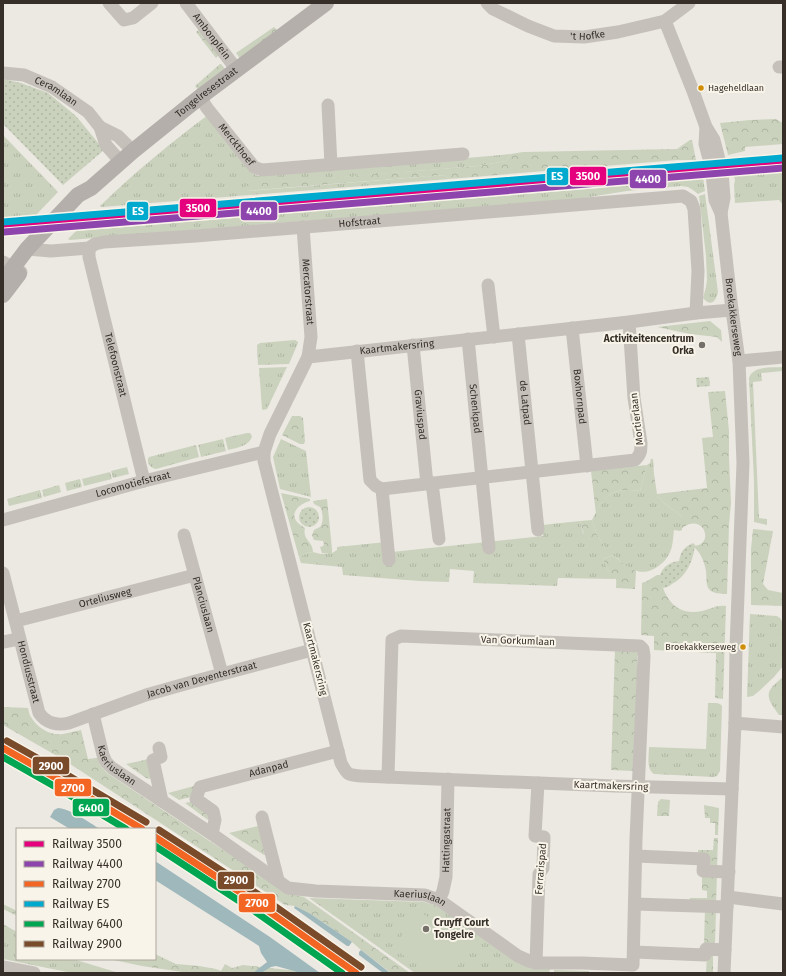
<svg xmlns="http://www.w3.org/2000/svg" width="786" height="976" viewBox="0 0 786 976" font-family="'Fira Sans',sans-serif">
	<defs>
		<pattern id="grass-tufts" width="24" height="20" patternUnits="userSpaceOnUse"><rect width="24" height="20" fill="#cad2bd"/><path d="M3 7l-1-3M5 7V3M7 7l1-3M15 17l-1-3M17 17v-4M19 17l1-3" fill="none" stroke="#aeb5a2"/></pattern>
		<pattern id="forest-crowns" width="20" height="18" patternUnits="userSpaceOnUse"><rect width="20" height="18" fill="#cad2bd"/><path d="M2 6a3 3 0 1 1 6 0M12 15a3 3 0 1 1 6 0" fill="none" stroke="#aeb5a2"/></pattern>
		<pattern id="park-dots" width="8" height="8" patternUnits="userSpaceOnUse"><rect width="8" height="8" fill="#cad2bd"/><path d="M2 2h.1M6 6h.1" fill="none" stroke="#aeb5a2" stroke-width="1.8" stroke-linecap="round"/></pattern>
	</defs>
	<rect width="100%" height="100%" fill="#ece9e2"/>
	<!-- grass -->
	<g fill="url(#grass-tufts)">
		<path d="M208,115L252,173L258,176L501,155L511,154L506,161L478,166L246,185L247,191L444,175L449,179L102,207L100,206C134,173 170,143 208,115Z"/>
		<path d="M3,135L58,192L36,215L3,218Z"/>
		<path d="M783,172V205L779,200L735,203L734,185L735,180L734,176Z"/>
		<path d="M703,177L705,191L698,194L693,190L688,187L681,186L627,191L577,199L70,240L68,239L75,232L77,231L670,182L677,181L682,179Z"/>
		<path d="M705,194L718,292C716,302 710,307 703,298L706,287L707,280L706,256L699,196Z"/>
		<path d="M295,340L298,342V343L289,364L258,365L257,346V345L260,343Z"/>
		<path d="M287,367L267,409L263,410L262,409L259,368Z"/>
		<path d="M783,367V371L761,373L762,381L753,382L759,518L767,519V525L754,522V481L749,378C753,365 772,368 783,367Z"/>
		<path d="M247,433H250L252,436C250,446 236,448 228,450L225,438Z"/>
		<path d="M223,439L226,451L201,457L198,445Z"/>
		<path d="M281,439L306,451L311,497L280,489L273,457Z"/>
		<path d="M196,445L199,457L156,469C151,468 147,464 148,459L149,457Z"/>
		<path d="M651,459H653L654,474L652,478L657,497L661,499L664,503L680,515L682,518V530L680,531L674,530C673,538 673,546 670,552C665,564 650,575 637,571C627,569 621,561 613,555L603,559L608,570L614,575L616,579L558,578L557,586L473,583L474,571L450,569L449,582L419,581L343,575L342,567L301,563L299,557L307,553L313,552L321,554L332,553L337,550V547L386,542L392,552L543,536L542,525L580,521L583,533L605,547L597,535L592,520C595,514 598,508 601,503C611,489 625,489 640,491L647,465L650,463Z"/>
		<path d="M127,467L129,474L113,478L111,471Z"/>
		<path d="M110,472L112,479L84,486L82,479Z"/>
		<path d="M80,479L82,487L67,491L65,483Z"/>
		<path d="M59,485L61,492L44,497L42,490Z"/>
		<path d="M40,490L42,498L9,506L7,499Z"/>
		<path d="M750,614L777,616L780,618L783,623V666L774,677L758,692L753,696L747,697Z"/>
		<path d="M783,677V715H779C765,696 764,692 783,677Z"/>
		<path d="M708,703C713,703 720,702 722,706L720,771L717,776L713,777L654,774C646,769 649,756 649,747L706,749Z"/>
		<path d="M309,898L424,902L434,905L441,909L516,960L550,969L549,973H415Z"/>
		<path d="M3,924L17,932V959H73L119,973H72L3,959Z"/>
		<path d="M554,970L589,971V973H554Z"/>
	</g>
	<!-- forest -->
	<g fill="url(#forest-crowns)">
		<path d="M274,27L277,30L241,60L236,53Z"/>
		<path d="M200,29L219,55L216,58L196,32Z"/>
		<path d="M220,64H221L227,71L200,92L195,86Z"/>
		<path d="M776,119L783,123V144L745,147V151L728,155L720,123L750,120Z"/>
		<path d="M690,140H692L696,160H677L449,179L444,175L246,191V184L478,166L506,161L511,154L523,152L677,149Z"/>
		<path d="M710,321L721,330L722,342L717,337L690,334L657,327Z"/>
		<path d="M725,391L729,431V458L731,503L729,525L727,594C722,594 716,594 711,591C705,587 707,578 706,571C705,564 701,553 695,548C693,547 691,547 689,546C717,549 705,511 682,528V518L680,515L664,503L661,499L657,497L650,489L649,485L650,480L654,474L657,494L707,488L702,438L713,437L708,392Z"/>
		<path d="M292,416H300L303,418L305,441L304,444H300L282,435Z"/>
		<path d="M647,465L640,491C625,489 612,489 602,502C599,506 597,510 596,514L591,471Z"/>
		<path d="M281,493L310,499V501C301,503 289,512 297,522C299,524 302,526 305,528C302,540 313,541 313,552L307,553L299,557Z"/>
		<path d="M327,499L332,549V553H322L320,547L323,546L324,544L323,541L314,540L312,535L314,530C316,529 318,528 320,527C324,523 323,511 320,507C318,506 316,505 314,504L313,501Z"/>
		<path d="M592,520L597,535L605,547L597,551H594C587,541 583,534 580,521Z"/>
		<path d="M753,529L773,531L763,584L768,590L783,593V606L751,605V549Z"/>
		<path d="M613,555C621,562 627,567 636,571L635,589L616,588C617,577 616,578 609,571C606,568 605,563 603,559Z"/>
		<path d="M657,575H660C663,597 676,617 702,611C712,609 715,605 726,606L723,699L715,698L716,653L654,650V636L641,635L642,583L647,581Z"/>
		<path d="M615,649L635,651L637,653V681L633,771L611,770Z"/>
		<path d="M3,707L28,708C29,711 29,715 31,717C37,728 51,736 63,734C69,733 75,731 81,730L88,759L96,758H98L100,765L107,773L288,893L304,897L410,973H391L361,950L352,942L309,913L295,906L285,905L234,871L64,760L3,725Z"/>
		<path d="M149,759L152,777L150,779L146,778L126,764Z"/>
		<path d="M198,785L194,796L179,800L168,793Z"/>
		<path d="M661,799L670,800L669,816H657L658,802Z"/>
		<path d="M195,801L207,810L208,820L185,803Z"/>
		<path d="M704,805L719,808L718,835H715V823H710V818H705Z"/>
		<path d="M262,825L267,855H264L229,833Z"/>
		<path d="M714,838H718L717,867L714,870L698,855V850H713Z"/>
		<path d="M702,873L717,874L716,904H689L690,898H707V891L702,890Z"/>
		<path d="M3,904L17,911V916L3,909Z"/>
		<path d="M705,909H716L715,945H704Z"/>
		<path d="M713,952V973H706L707,953Z"/>
		<path d="M155,954L176,964L199,966L216,969L221,971L225,964L232,968L243,965L316,973H189L142,966L109,959H155Z"/>
	</g>
	<!-- park -->
	<g fill="url(#park-dots)">
		<path d="M3,79L21,83L48,93L76,116L104,150L63,185L3,124Z"/>
		<path d="M709,377L710,386L697,387L696,378Z"/>
		<circle cx="309" cy="517" r="10"/>
		<path d="M693,543L695,545C693,561 687,576 672,584C668,587 665,588 660,588C657,573 664,563 679,561C681,551 683,548 693,543Z"/>
	</g>
	<!-- pitch -->
	<path fill="#cad2bd" d="M419,911L471,947L453,973H429L393,948Z"/>
	<!-- water -->
	<g fill="#9eb8bc">
		<path d="M58,808C69,808 90,823 100,829H70L50,817L54,810Z"/>
		<path d="M155,861L270,937L320,973H301L276,966L271,967L261,973H253L267,962L261,953L259,946L155,880Z"/>
		<path d="M295,906L309,913L352,942L349,946H347L294,908Z"/>
		<path d="M361,950L389,972L391,973H383L359,955V952Z"/>
	</g>
	<g fill="none" stroke-linecap="round" stroke-linejoin="round">
		<!-- minor -->
		<g stroke="#c5c1ba" stroke-width="13">
			<path d="M109,3L124,20L133,18L152,3"/>
			<path id="s1" d="M186,3L237,70"/>
			<path id="s2" d="M487,3L493,9L528,26L554,36L584,37L618,32L665,21L689,3"/>
			<path id="s3" d="M665,21L693,91L706,127L714,140L722,171L724,198L721,213L732,310L739,361L743,463L736,648L735,723L724,973"/>
			<path d="M779,67H783"/>
			<path id="s4" d="M3,73L24,75L52,87L88,112L100,127L106,145L120,161"/>
			<path id="s5" d="M200,97L207,108L254,167L262,170L463,154"/>
			<path d="M328,105L331,165"/>
			<path d="M100,127L118,136L133,151"/>
			<path d="M706,127L705,144L711,166L715,200L721,213"/>
			<path id="s6" d="M303,227L311,337L308,357"/>
			<path id="s7" d="M89,248V257L144,481"/>
			<path id="s8" d="M27,249L51,251L89,248L95,244L104,242L196,236L683,196L691,201L694,209L698,271L696,313"/>
			<path d="M3,262L21,272"/>
			<path d="M488,285L494,337"/>
			<path id="s9" d="M572,328L587,466"/>
			<path id="s10" d="M518,334L538,530"/>
			<path id="s11" d="M468,339L489,548"/>
			<path id="s12" d="M413,345L427,484"/>
			<path d="M357,351L370,480L376,486L382,489L635,460C641,454 641,451 641,443L634,398L629,322"/>
			<path d="M739,361L783,357"/>
			<path d="M432,483L439,539"/>
			<path d="M382,489L389,560"/>
			<path id="s13" d="M3,520L144,481L264,452"/>
			<path id="s14" d="M184,535L222,674"/>
			<path id="s15" d="M3,573L39,713C46,723 57,726 69,723L146,695L192,682L312,650"/>
			<path id="s16" d="M16,621L195,575"/>
			<path d="M3,642L19,639"/>
			<path id="s17" d="M93,714L103,755L106,762L112,768L212,834L288,888L316,891L425,895L439,900L518,956L529,961L536,963H582L633,965L636,839L644,656L643,649L640,646L401,636L392,640L388,777"/>
			<path d="M735,723L783,727"/>
			<path d="M159,748L161,757L153,760L162,801"/>
			<path id="s18" d="M732,789L614,786L361,776C347,775 347,774 341,763L264,461V452L270,434L308,357L629,322L696,313L732,310"/>
			<path d="M262,817L278,880"/>
			<path id="s19" d="M212,834L215,820L213,811L196,799L200,787L338,751"/>
			<path d="M636,856L704,859L703,871L729,872"/>
			<path d="M728,897L783,904"/>
			<path id="s20" d="M439,900L443,891L446,877L448,779"/>
			<path d="M635,904L727,907"/>
			<path d="M634,952L705,955L706,949L725,950"/>
			<path d="M536,963L539,874L543,868L544,837L535,836L538,783"/>
			<path d="M3,967L34,973"/>
		</g>
		<!-- major -->
		<g stroke="#b4afaa" stroke-width="16">
			<path id="s21" d="M3,281L27,249L78,195L91,188L133,151L200,97L326,3"/>
			<path d="M3,295L19,274"/>
		</g>
		<!-- rail-1 casing -->
		<g stroke="#f9f4e9" stroke-width="10">
			<path id="rail-1" d="M3,224L783,160"/>
		</g>
		<!-- rail-2 casing -->
		<g stroke="#f9f4e9" stroke-width="10">
			<path id="rail-2" d="M4,232L783,168"/>
		</g>
		<!-- rail-3 casing -->
		<g stroke="#f9f4e9" stroke-width="10">
			<g id="rail-3">
				<path d="M3,748L65,783L142,829"/>
				<path d="M155,837L257,903L356,973"/>
			</g>
		</g>
		<!-- rail-4 casing -->
		<g stroke="#f9f4e9" stroke-width="10">
			<path id="rail-4" d="M3,222L782,158"/>
		</g>
		<!-- rail-5 casing -->
		<g stroke="#f9f4e9" stroke-width="10">
			<g id="rail-5">
				<path d="M3,757L61,790L126,829"/>
				<path d="M155,846L253,910L342,973"/>
			</g>
		</g>
		<!-- rail-6 casing -->
		<g stroke="#f9f4e9" stroke-width="10">
			<g id="rail-6">
				<path d="M7,741L69,776L146,822"/>
				<path d="M159,830L262,897L361,967"/>
			</g>
		</g>
		<!-- rail-1 -->
		<use href="#rail-1" stroke="#e5007d" stroke-width="7"/>
		<!-- rail-2 -->
		<use href="#rail-2" stroke="#8e44ad" stroke-width="7"/>
		<!-- rail-3 -->
		<use href="#rail-3" stroke="#f26522" stroke-width="7"/>
		<!-- rail-4 -->
		<use href="#rail-4" stroke="#00a9ce" stroke-width="7"/>
		<!-- rail-5 -->
		<use href="#rail-5" stroke="#00a651" stroke-width="7"/>
		<!-- rail-6 -->
		<use href="#rail-6" stroke="#7a4b2a" stroke-width="7"/>
	</g>
	<!-- markers -->
	<g fill="#d08e08" stroke="#f9f4e9" stroke-width="1.5">
		<circle cx="701" cy="88" r="3.5"/>
		<circle cx="743" cy="647" r="3.5"/>
	</g>
	<g fill="#76706a" stroke="#f9f4e9" stroke-width="1.5">
		<circle cx="702" cy="345" r="4"/>
		<circle cx="426" cy="929" r="4"/>
	</g>
	<g text-anchor="middle" dominant-baseline="central" stroke-width="4" stroke-linejoin="round" paint-order="stroke">
		<!-- bus labels -->
		<g font-size="9" fill="#362f29" stroke="#f9f4e9" text-anchor="start">
			<text x="708" y="88">Hageheldlaan</text>
			<text x="736" y="647" text-anchor="end">Broekakkerseweg</text>
		</g>
		<!-- street labels -->
		<g font-size="10" fill="#362f29" stroke="#f9f4e9">
			<text stroke="none"><textPath href="#s2" startOffset="109">'t Hofke</textPath></text>
			<text stroke="none"><textPath href="#s1" startOffset="42">Ambonplein</textPath></text>
			<text stroke="none"><textPath href="#s4" startOffset="57">Ceramlaan</textPath></text>
			<text stroke="none"><textPath href="#s21" startOffset="279">Tongelresestraat</textPath></text>
			<text stroke="none"><textPath href="#s5" startOffset="60">Merckthoef</textPath></text>
			<text stroke="none"><textPath href="#s8" startOffset="335">Hofstraat</textPath></text>
			<text stroke="none"><textPath href="#s6" startOffset="65">Mercatorstraat</textPath></text>
			<text stroke="none"><textPath href="#s3" startOffset="308">Broekakkerseweg</textPath></text>
			<text stroke="none"><textPath href="#s18" startOffset="912">Kaartmakersring</textPath></text>
			<text stroke="none"><textPath href="#s7" startOffset="120">Telefoonstraat</textPath></text>
			<text stroke="none"><textPath href="#s9" startOffset="69">Boxhornpad</textPath></text>
			<text stroke="none"><textPath href="#s10" startOffset="69">de Latpad</textPath></text>
			<text stroke="none"><textPath href="#s11" startOffset="70">Schenkpad</textPath></text>
			<text stroke="none"><textPath href="#s12" startOffset="70">Graviuspad</textPath></text>
			<text transform="translate(637 419) rotate(-97)">Mortierlaan</text>
			<text stroke="none"><textPath href="#s13" startOffset="135">Locomotiefstraat</textPath></text>
			<text stroke="none"><textPath href="#s16" startOffset="92">Orteliusweg</textPath></text>
			<text stroke="none"><textPath href="#s14" startOffset="72">Planciuslaan</textPath></text>
			<text transform="translate(518 641) rotate(2)">Van Gorkumlaan</text>
			<text transform="translate(315 659) rotate(76)">Kaartmakersring</text>
			<text stroke="none"><textPath href="#s15" startOffset="102">Hondiusstraat</textPath></text>
			<text stroke="none"><textPath href="#s15" startOffset="318">Jacob van Deventerstraat</textPath></text>
			<text stroke="none"><textPath href="#s17" startOffset="59">Kaeriuslaan</textPath></text>
			<text stroke="none"><textPath href="#s19" startOffset="128">Adanpad</textPath></text>
			<text transform="translate(611 786) rotate(2)">Kaartmakersring</text>
			<text stroke="none"><textPath href="#s20" startOffset="61">Hattingastraat</textPath></text>
			<text transform="translate(541 869) rotate(-85)">Ferrarispad</text>
			<text stroke="none"><textPath href="#s17" startOffset="404">Kaeriuslaan</textPath></text>
		</g>
		<!-- poi labels -->
		<g font-size="10" font-weight="bold" fill="#362f29" stroke="#f9f4e9" text-anchor="end">
			<text x="694" y="339">Activiteitencentrum<tspan x="694" dy="12">Orka</tspan></text>
			<text x="434" y="923" text-anchor="start">Cruyff Court<tspan x="434" dy="12">Tongelre</tspan></text>
		</g>
	</g>
	<g stroke="#f9f4e9" stroke-width="1.5">
		<rect x="569" y="166" width="38" height="20" rx="4" fill="#e5007d"/>
		<rect x="546" y="167" width="23" height="19" rx="4" fill="#00a9ce"/>
		<rect x="629" y="169" width="38" height="20" rx="4" fill="#8e44ad"/>
		<rect x="179" y="198" width="38" height="20" rx="4" fill="#e5007d"/>
		<rect x="126" y="201" width="23" height="20" rx="4" fill="#00a9ce"/>
		<rect x="240" y="201" width="38" height="20" rx="4" fill="#8e44ad"/>
		<rect x="32" y="756" width="38" height="19" rx="4" fill="#7a4b2a"/>
		<rect x="54" y="778" width="38" height="19" rx="4" fill="#f26522"/>
		<rect x="72" y="798" width="38" height="19" rx="4" fill="#00a651"/>
		<rect x="217" y="871" width="38" height="19" rx="4" fill="#7a4b2a"/>
		<rect x="238" y="893" width="38" height="20" rx="4" fill="#f26522"/>
	</g>
	<g font-size="11" text-anchor="middle" font-weight="bold" fill="#fff">
		<text x="588" y="180">3500</text>
		<text x="557" y="180">ES</text>
		<text x="648" y="183">4400</text>
		<text x="198" y="212">3500</text>
		<text x="138" y="215">ES</text>
		<text x="259" y="215">4400</text>
		<text x="51" y="770">2900</text>
		<text x="73" y="792">2700</text>
		<text x="91" y="812">6400</text>
		<text x="236" y="884">2900</text>
		<text x="257" y="907">2700</text>
	</g>
	<!-- border -->
	<rect width="786" height="976" fill="none" stroke="#362f29" stroke-width="8"/>
	<!-- legend -->
	<rect x="16" y="828" width="140" height="132" fill="#f9f4e9" stroke="#aba59c"/>
	<rect x="24" y="841" width="20" height="6" fill="#e5007d" stroke="#aba59c"/>
	<text x="52" y="848" font-size="12" fill="#362f29">Railway 3500</text>
	<rect x="24" y="861" width="20" height="6" fill="#8e44ad" stroke="#aba59c"/>
	<text x="52" y="868" font-size="12" fill="#362f29">Railway 4400</text>
	<rect x="24" y="881" width="20" height="6" fill="#f26522" stroke="#aba59c"/>
	<text x="52" y="888" font-size="12" fill="#362f29">Railway 2700</text>
	<rect x="24" y="901" width="20" height="6" fill="#00a9ce" stroke="#aba59c"/>
	<text x="52" y="908" font-size="12" fill="#362f29">Railway ES</text>
	<rect x="24" y="921" width="20" height="6" fill="#00a651" stroke="#aba59c"/>
	<text x="52" y="928" font-size="12" fill="#362f29">Railway 6400</text>
	<rect x="24" y="941" width="20" height="6" fill="#7a4b2a" stroke="#aba59c"/>
	<text x="52" y="948" font-size="12" fill="#362f29">Railway 2900</text>
</svg>
